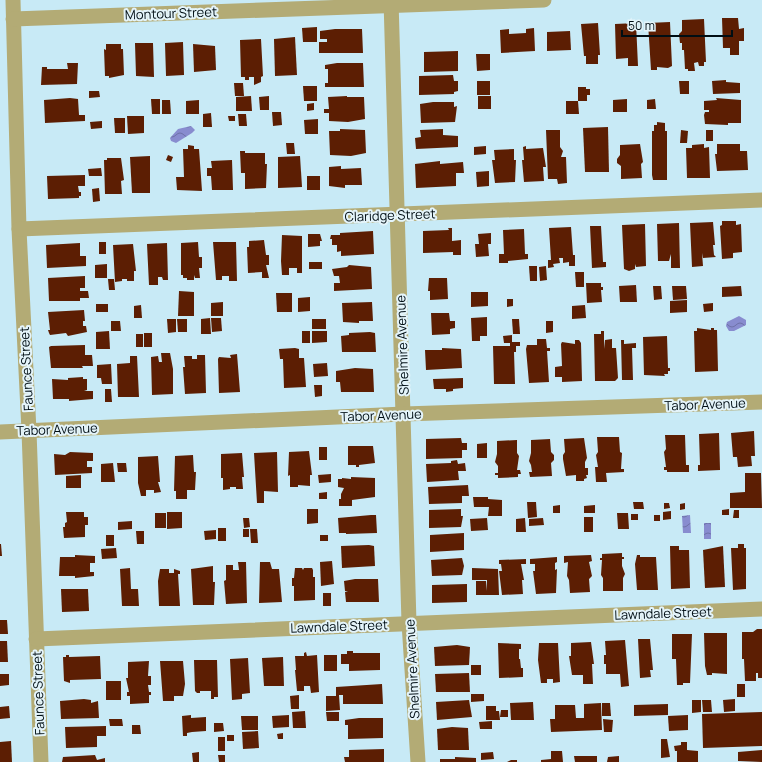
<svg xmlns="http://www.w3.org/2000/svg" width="762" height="762" viewBox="0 0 762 762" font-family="Manrope,sans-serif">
	<defs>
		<pattern id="water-waves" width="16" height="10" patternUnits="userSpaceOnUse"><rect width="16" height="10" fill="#888ccf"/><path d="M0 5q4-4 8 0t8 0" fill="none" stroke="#6d71a7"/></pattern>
	</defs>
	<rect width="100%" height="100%" fill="#c8eaf6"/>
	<!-- water -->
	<g fill="url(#water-waves)">
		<path d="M191,126L195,130L192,133L176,143L171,141L170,138L178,129Z"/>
		<path d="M739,316L746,320V325L734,331H729L726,326L727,322Z"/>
		<path d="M690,515L691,533H683L682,516Z"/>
		<rect x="704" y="523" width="7" height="16"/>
	</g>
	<!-- building -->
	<g fill="#5c1e03">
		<path d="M722,18H738L739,29L744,28V41H739V55H730V48H723Z"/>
		<path d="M704,19L706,62H704V66H699L698,62L694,63L695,71H688V69H685L684,50H682V43H680L679,34L682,31V20Z"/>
		<path d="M670,22L672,66L668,68L657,67V70H651L648,23Z"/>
		<path d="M598,23L600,55H598V64H586V56H584L581,24Z"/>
		<path d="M636,23L638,66H628V58L616,59L615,24Z"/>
		<path d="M317,27V42H303L302,28Z"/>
		<path d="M534,28L535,51L501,53L500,30L509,29V34L526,33V29Z"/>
		<path d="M335,29H362L363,53H319V42H327V39H320V31Z"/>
		<path d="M570,31L571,50L547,51V32Z"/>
		<path d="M295,37L297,75L275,76L274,39Z"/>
		<path d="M261,39L263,76L261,77V82L254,85V77H249V80H245V77H241L240,40Z"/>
		<path d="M183,42L184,75L166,76L165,43Z"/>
		<path d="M135,43H153L154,77L136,76Z"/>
		<path d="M106,44H121V49H123L124,75L109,78V76H105L104,49L106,50Z"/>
		<path d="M193,44L215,46L216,70L194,72Z"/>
		<path d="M458,51V71L424,72V52Z"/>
		<path d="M476,54H490V70L477,71Z"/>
		<path d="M67,63H78L77,84L41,85L42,67H47V69H68Z"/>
		<path d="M337,63H363L364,87H325V83H328V69H325V65Z"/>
		<path d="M453,75L454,81H458V91L454,92V94L419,95V76Z"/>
		<path d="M726,80V82L740,83V93L713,94L712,81Z"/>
		<rect x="477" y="81" width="13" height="14"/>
		<path d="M679,81H689V94H680Z"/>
		<path d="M234,83H243L244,96H235Z"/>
		<path d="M303,86H317V101H304Z"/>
		<path d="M578,87H586V89H590V95H587V101H578Z"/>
		<path d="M89,91H99L100,97L89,98Z"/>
		<path d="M251,96L252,111H236V97Z"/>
		<path d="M269,96V110H260L259,97Z"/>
		<path d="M347,96V97H364L365,119L348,122L329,121V113H324V109H329L328,97Z"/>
		<rect x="478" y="96" width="13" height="13"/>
		<path d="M70,98L78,99L79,115H85V121L45,123L44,100Z"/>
		<path d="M716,98L741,100V123H728V125L705,124L704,115L705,112H709V110H704V101L717,100Z"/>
		<path d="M151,99H160V114H152Z"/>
		<path d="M627,99V112H613V100Z"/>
		<path d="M655,99L656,109H647V100Z"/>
		<path d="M162,100H170L171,114H162Z"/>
		<path d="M199,100V114H186V101Z"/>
		<path d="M566,101H578L579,114H566Z"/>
		<path d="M433,102H454V107L457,106L455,122L421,123L420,104Z"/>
		<path d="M314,103V110L307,111V104Z"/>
		<path d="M272,112H281L282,125L273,126Z"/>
		<path d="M211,113L212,127H203V114Z"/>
		<path d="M238,114H246L247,126H239Z"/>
		<path d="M127,116H144V133L128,134Z"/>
		<path d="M228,116H235V121H229Z"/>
		<path d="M114,118H125V133H115Z"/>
		<path d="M318,119V134H305L304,120Z"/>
		<path d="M102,121V128L91,129L90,122Z"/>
		<path d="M657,122L665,123V131H667V180H653L652,175V131H654V125H657Z"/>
		<path d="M608,127L609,172H585L583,128Z"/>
		<path d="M340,129L365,130L366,153L351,156L330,155L329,131H340Z"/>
		<path d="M443,129V135L458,136V147L416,149L415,138L421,137L420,130Z"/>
		<path d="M546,130H560V147L563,151L561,157H566L567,183L558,184L557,179H548Z"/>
		<path d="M681,130L688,131L687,143H680Z"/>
		<rect x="706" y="130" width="7" height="11"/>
		<path d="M286,143H294L295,154H287Z"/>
		<path d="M640,144L643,162L641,164L642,178L621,179V166L617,163V159L620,155V145Z"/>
		<path d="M704,144V148L709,147L710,178H687L686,148H692V145Z"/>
		<path d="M717,144H740V151H747L748,170L717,171L715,154H717Z"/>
		<path d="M188,145L194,146V149H199L202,191L177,190L176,177H184L183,149H188Z"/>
		<path d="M486,146V154L474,155V147Z"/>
		<path d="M526,146V149L543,148L546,167H543L544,181L524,182L522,160H524L523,147Z"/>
		<path d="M514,149V160H516L515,182L495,183L492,160H495L494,150Z"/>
		<path d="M240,151H245V153H265V164H267L266,188L245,189V173H241Z"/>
		<path d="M168,155L173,157L171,162L166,160Z"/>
		<path d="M150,156V193H132L130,157Z"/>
		<path d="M300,156L302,187L278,188V157Z"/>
		<path d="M107,158H121L124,180L121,181L122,194H105L104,160H107Z"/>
		<path d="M232,160L233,190H212L211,176H207V168H212L211,161Z"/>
		<path d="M440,161V164L463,162L464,173H456V186L416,188L415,164Z"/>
		<path d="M341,166V169L361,168L362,185H345V188L329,186V167Z"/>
		<path d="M101,168L102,176H89L88,169Z"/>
		<path d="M489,171V186L477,187L476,172Z"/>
		<path d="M85,175V186H78L79,192H81V196H79V198L48,199L47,176Z"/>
		<rect x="307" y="176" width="13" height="14"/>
		<path d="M99,188L100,201L93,202L92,189Z"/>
		<path d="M722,221H736V225L741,224L742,252L733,253V258L722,259L720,226L722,225Z"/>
		<path d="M713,222L715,245H713L714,255L716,257L703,258L702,253L703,266L692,267L690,223Z"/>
		<path d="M679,223L680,268H671V254L669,261H658L657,224Z"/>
		<path d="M645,224L646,266L636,267L635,264V269L629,271L624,269L622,225Z"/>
		<path d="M590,226H601L603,262H606V267L592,268Z"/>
		<path d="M571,227L573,255H575V266H569V262L563,263V258H559L560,263L553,264L554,267L548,268V260H551L549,228Z"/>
		<path d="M448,228H452V241L461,240V255H453V252L423,253V231L449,230Z"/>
		<path d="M524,229L525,254H528V259L508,261V263H499V254H504L503,230Z"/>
		<path d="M373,231L374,254L341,256V251L337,252V245H332V239H330L331,235H340V233Z"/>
		<path d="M491,233V244H488L489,256L476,257L475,244H479L478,234Z"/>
		<path d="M308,234H320L322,241H320V246L308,247Z"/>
		<path d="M282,235L302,236V273H297V268H289V275H282L281,261Z"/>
		<path d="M264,240L266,255H269V265H266L269,278H262V272L248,273L247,247H249V241Z"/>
		<rect x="99" y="242" width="7" height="12"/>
		<path d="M198,242L199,257H202V268H199L200,278H195L194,275V280H187V278H183V275H181V243Z"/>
		<path d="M213,242H236L237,281H229V276H222V280H216Z"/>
		<path d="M80,243V256H86V266L47,268L46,245Z"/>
		<path d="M167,243L168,280H163L162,277H158V285H149L147,244Z"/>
		<path d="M133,244L136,271H134V281H127V279H122V281L115,282L113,245Z"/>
		<rect x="309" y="262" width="13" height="7"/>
		<path d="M107,264V278H95V265Z"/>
		<path d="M349,265L371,267L372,289L334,291V283H340L339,276H334L332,269L347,267Z"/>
		<path d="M529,266H537V281H530Z"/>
		<path d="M546,266L547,280L540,281L539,267Z"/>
		<path d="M575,272H584V287H576Z"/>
		<path d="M85,276V288H80V291H88L89,298H80V301H49L48,278Z"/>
		<path d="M429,278H447L448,299L430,300V291H428Z"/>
		<path d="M108,279H114L115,290H109Z"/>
		<path d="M586,283H601V287H603V290H601L602,302L587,303Z"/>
		<path d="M636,285L637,302H620L619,286Z"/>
		<path d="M653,286H661L662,299L654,300Z"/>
		<path d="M672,286H686L687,299L673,300Z"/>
		<path d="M741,286L742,296L722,297V287Z"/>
		<path d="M179,291L194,292V316H178Z"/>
		<path d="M471,292H488V306L471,307Z"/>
		<path d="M276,293H292V312H277Z"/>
		<path d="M310,297V311L298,312V298Z"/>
		<path d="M507,299H513V306L507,307Z"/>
		<path d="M687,300V312L670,313V301Z"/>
		<path d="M223,302V316H211V303Z"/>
		<path d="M372,302L373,321H359V323L343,322L342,303Z"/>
		<path d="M713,303V311L704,312L703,304Z"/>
		<rect x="96" y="304" width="12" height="8"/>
		<path d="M141,305L142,318H134V306Z"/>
		<path d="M585,305L586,318L572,319V306Z"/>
		<path d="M84,310L85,321H83V326H86L87,332L68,336L66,333L50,335L49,333L48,330H50L48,312Z"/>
		<path d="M431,313H449L450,321H455V328L450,329V334L432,335Z"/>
		<path d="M487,317V336H480V341H472L471,318Z"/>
		<path d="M210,318L211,334H201V319Z"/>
		<path d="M211,318H221L222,331L212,332Z"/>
		<path d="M167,319H176V332L168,333Z"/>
		<path d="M177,319H187V332H178Z"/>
		<rect x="312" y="319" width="14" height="10"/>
		<path d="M512,319H519L520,334H513Z"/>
		<path d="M111,321H120L121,331H111Z"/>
		<path d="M546,321H553V332L546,333Z"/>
		<path d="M697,328L711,330V328H714V330H717L718,371L695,372L694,331H697Z"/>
		<path d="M109,331L110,349H96V332Z"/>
		<rect x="302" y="331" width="8" height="12"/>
		<path d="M312,331H327V342L312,343Z"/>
		<path d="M601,331H604V349L605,340L612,339V348H616L618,378L615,381H595L594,334H601Z"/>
		<path d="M370,332L375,333L376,352H342L341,336L349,335V333Z"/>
		<rect x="144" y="333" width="8" height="14"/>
		<rect x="136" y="334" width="7" height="13"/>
		<path d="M512,335V342H520V346H516V352H514L515,384H494L493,346H510V343H504L503,336Z"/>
		<path d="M667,336L668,368H670V371H668V374H664L665,376L644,375L643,337Z"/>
		<path d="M537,339H546L547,348H550V351H547L549,382L529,383L526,349L527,345H537Z"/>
		<path d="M575,340H579L581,343L582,381L562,382V377H555V367L562,366L561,344L562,342L575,344Z"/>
		<path d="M621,340H624V344L636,343V348H632L633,380H622Z"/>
		<path d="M85,345V355H92L93,366H82L83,368H51L49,347L51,346Z"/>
		<path d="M295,348L299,349V358H304L306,387L284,388L283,359H280L279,349Z"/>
		<path d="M442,348L461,349L462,368L426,370L425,350H442Z"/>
		<path d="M161,353H170L173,369V394L152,395L151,357L158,356L159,362H162Z"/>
		<path d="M237,354L240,392L219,393L218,359L219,357L231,358L230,355Z"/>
		<path d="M197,355H205L206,393L185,394L183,367H185L184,356H192V359H197Z"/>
		<path d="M130,356H137L139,397H118L117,364L130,363Z"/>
		<path d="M327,363L328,376L314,377L313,364Z"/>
		<path d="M111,364L112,384H102L101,378H97V365Z"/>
		<path d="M355,368L373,369L374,392H341L340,382H336V371Z"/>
		<path d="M83,377V379H87V390L84,391H93V399L69,401V399H53L52,379L68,380V378Z"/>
		<path d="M463,378V388L453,389V391L446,392V389H434L433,379Z"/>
		<path d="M314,385H322V396L315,397Z"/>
		<path d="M105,389H111L112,402H105Z"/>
		<path d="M754,431L755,456H751L752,466L738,467L737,457H733L731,433Z"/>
		<path d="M719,433L720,470L698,471V465H700L699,434Z"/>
		<path d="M665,435H685L686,465H689V472H667V470H664V467H666L664,452L666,449Z"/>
		<path d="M597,437H619L620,452L622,453L621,469H624V472L606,473L607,482H596L595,467H598L596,455L598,452Z"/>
		<path d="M461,438L462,443H467V450H462V458L426,459V439Z"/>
		<path d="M584,438L587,458L585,462V468H588V475H586L587,478L584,479V481H576V475L566,476L563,459V455L565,452L564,439Z"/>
		<path d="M550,439L551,452L554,455V460L551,463L552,476L530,477L529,472H532L531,465L529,461L531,453V440Z"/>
		<path d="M517,440V453L519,456L517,470H520L521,474H518V477L498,478V475H495V473H498V466L495,462L497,454V441Z"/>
		<path d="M487,443V458H477V444Z"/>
		<path d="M348,446H373L375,463L359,465V467H356V465H348Z"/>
		<rect x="319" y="447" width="8" height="13"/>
		<path d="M309,451L312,475H310V486L298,485V487H290V475L288,476L289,452Z"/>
		<path d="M70,452L93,453V461H87V467H92V473L55,475L54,454L65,455Z"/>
		<path d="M277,452L278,492L264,491V503H257L254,453Z"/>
		<path d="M242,453L244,477H242L243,489H236V487H230V489L223,490V478H221V454Z"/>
		<path d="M193,455L194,472H196L195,490H187V499H176V491H174L175,456Z"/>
		<path d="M158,456L160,482H158L161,492L154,493V490H146V496H141L138,483V457Z"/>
		<path d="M457,460L458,464L465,463L466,471H458L459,480L427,482L426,464L451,463V461Z"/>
		<path d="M113,463L115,482H101V464Z"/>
		<path d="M117,463H126L127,472H118Z"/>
		<path d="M745,473H761L762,508H730V493L745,492Z"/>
		<path d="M331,474V482L319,483L318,475Z"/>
		<path d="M81,475V488H66V476Z"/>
		<path d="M351,477L375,478V497L352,500V506H339V499H341V494L344,488L338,487V479H342V478L351,479Z"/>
		<path d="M468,485L469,496H462V503L429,504L428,487Z"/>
		<path d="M327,492V499H319V493Z"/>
		<path d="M473,497H488V499L502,500V516H488L489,507H474Z"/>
		<path d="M527,502H536L537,517L528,518Z"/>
		<path d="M633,502H643L644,509H634Z"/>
		<path d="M664,503H669L670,508L664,509Z"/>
		<path d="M685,503V509L680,510V504Z"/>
		<path d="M560,505V513H553V506Z"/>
		<path d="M595,505V513H584V506Z"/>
		<path d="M307,509H318V523L307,524Z"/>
		<path d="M461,509V516H463L461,527L429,528V510Z"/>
		<path d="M729,509V515H722V510Z"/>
		<path d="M734,510H739V518H733Z"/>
		<path d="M671,511V519L663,520V512Z"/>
		<path d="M66,512H84V517H88V525H85V537L64,538L63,527H65V523L67,522Z"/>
		<path d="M167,512H182V528L167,529Z"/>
		<rect x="155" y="513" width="11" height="15"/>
		<path d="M617,513H628L629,529H618Z"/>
		<rect x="631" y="514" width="7" height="6"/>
		<path d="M371,515H376L377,533L346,534V533H339L338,518Z"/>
		<rect x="654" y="515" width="6" height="6"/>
		<rect x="584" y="517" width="9" height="15"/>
		<path d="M243,518H249L250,527L244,528Z"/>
		<path d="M487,518L488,530L471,531L470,519Z"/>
		<path d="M525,518L526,532H516V519Z"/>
		<path d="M543,518L544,525L529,526V519Z"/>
		<path d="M132,521V529L118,530V522Z"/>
		<rect x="218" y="528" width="8" height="13"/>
		<rect x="243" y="529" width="6" height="8"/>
		<path d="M250,529H257L258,543H251Z"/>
		<path d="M216,530V539L205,540L204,531Z"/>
		<path d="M136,531H144V544H137Z"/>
		<path d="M464,533V550L430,552V535Z"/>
		<rect x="106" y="535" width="8" height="11"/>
		<rect x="320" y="535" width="8" height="6"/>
		<path d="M0,544H1L2,556H0Z"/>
		<path d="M738,544H744V548H746V589L733,590L731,548H738Z"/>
		<path d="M369,545L374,546L375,566L342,568L341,546Z"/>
		<path d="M670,546H679V550H689L690,588L671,589Z"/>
		<path d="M723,546L725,587L705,588L703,550Z"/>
		<path d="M116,548L117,558L102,559L101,549Z"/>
		<path d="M622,553V557H624V559H622V566L625,574L623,578V591H603V578L601,575L602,560H600V558H602V554Z"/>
		<path d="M75,555L95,556V563H90V572H94V576L75,578V576H59L60,557H75Z"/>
		<path d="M591,555L592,561L589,562L592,576L589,579L590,592L570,593L569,580L567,576L568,562L564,563V556Z"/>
		<path d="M637,555H640V557H656L658,590H637L635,564Z"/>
		<path d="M557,557V562L555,563V570L557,569L556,593L536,594L533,571H535V564H530V559Z"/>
		<path d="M462,558L464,566L462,575L432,576L431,560Z"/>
		<path d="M526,559V564H521L524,580H522L523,594L502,595L499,571H502L501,564H499V560Z"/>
		<path d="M332,561L334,584L321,586L320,562Z"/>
		<path d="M238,562H246L247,603L226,604L224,581L226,580V565H233V570H239Z"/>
		<path d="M260,562H270L272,569H279L282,602L259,603Z"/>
		<path d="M213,566V582H215L214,605H193L191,569Z"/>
		<path d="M130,568L131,589H138L139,606H122L120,569Z"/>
		<path d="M295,568H302L303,570L304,568H312L313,570V577H315V600L294,601V586H292V578H294Z"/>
		<path d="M472,568L498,569L499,595H476V581H486L487,591V580H472Z"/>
		<path d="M160,569H169V573H174V569L180,571V574H178L180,606H159L158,581Z"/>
		<path d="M355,579H378L379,602H346L345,592L348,591H345L344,581Z"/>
		<path d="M467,584V602L432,603V585Z"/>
		<path d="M61,589H88L89,611L62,612Z"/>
		<rect x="323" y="593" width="8" height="13"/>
		<path d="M0,620H7L8,634H0Z"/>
		<path d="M757,629H762V678H758V673H756V681H745L744,659H742V632H753Z"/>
		<path d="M704,633H727V674L712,673V675H707L705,666Z"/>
		<path d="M672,634H692L690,683H683V685H677L676,659H672Z"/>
		<path d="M638,639H650L653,670H650L651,677L640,678Z"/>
		<path d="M625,640L629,686L621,687L620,674H606V664H604V655H606L605,641Z"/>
		<path d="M0,641H7L8,662H0Z"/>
		<path d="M591,642L594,664H592L593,684H583V675H572L569,656H571V643Z"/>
		<path d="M498,643L521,644V649H519V659H520L521,668H523V677L499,678Z"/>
		<path d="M539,643H558L560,682L553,683V679H547V683H541L538,660Z"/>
		<path d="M457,645L470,647L469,665L435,666L434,647Z"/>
		<path d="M347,651H353V653H380V670L349,671V664H341V654H347Z"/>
		<path d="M306,652L307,656L317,655L319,692L311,693L310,686H304V691H297L295,670H296L295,656H304V653Z"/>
		<path d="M66,655H69V657L100,656L101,679L70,680V683L64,681L63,657H66Z"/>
		<rect x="324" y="655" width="13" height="16"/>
		<path d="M283,657L284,686H264L262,658Z"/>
		<path d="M248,658L250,693L242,694V699L232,700L230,659Z"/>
		<path d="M194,660H217L218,697H214V699H211V691H200V693H197L195,691Z"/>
		<path d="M149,661L148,676H151V685H148L149,692H151V695H149V703L130,704V696H127V692H129L126,678H128V662Z"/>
		<path d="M160,661H183L185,684L183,696H174V701H163Z"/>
		<rect x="471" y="665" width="10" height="10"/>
		<path d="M469,673L470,692H436L435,674Z"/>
		<path d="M0,674H9V685L0,686Z"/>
		<rect x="106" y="681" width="15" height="19"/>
		<path d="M382,684L383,704H343V695H339L340,710L326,711V696H336V687Z"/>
		<rect x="737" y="684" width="8" height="13"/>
		<path d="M471,694H484V701L471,702Z"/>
		<path d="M299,695V709H291L290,696Z"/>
		<path d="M84,699L91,700V703L98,701L99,718L61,719L60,701Z"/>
		<path d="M735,699V711L724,712L723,700Z"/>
		<path d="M469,700L472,717L437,720L436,702Z"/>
		<path d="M692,700H701V712L692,713Z"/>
		<path d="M702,700H711L712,712H703Z"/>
		<path d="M533,702L534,720H511L510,703Z"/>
		<path d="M601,703L602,730L551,732L550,719H555V705H575L576,718H584V704Z"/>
		<path d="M602,703H610L611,716H602Z"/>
		<path d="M668,704V715L634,716V705Z"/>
		<path d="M9,706L10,718L0,719V707Z"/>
		<path d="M486,706H496V711H499L500,720H486Z"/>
		<path d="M501,710H508V717H500Z"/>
		<path d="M305,711L306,728H293L292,712Z"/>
		<path d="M326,712H339V721H327Z"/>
		<path d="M762,712V746L703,748L702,714Z"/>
		<path d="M191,715V718L206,717V731L192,732L187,733V736H183L182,716Z"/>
		<path d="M289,715V727L273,728L272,716Z"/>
		<path d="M688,715V730L669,731L668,716Z"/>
		<path d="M241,716H258V730H242Z"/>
		<path d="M359,718H383V738L348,739V725H345V720Z"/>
		<path d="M109,719H122L123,726H110Z"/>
		<path d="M603,719L613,720L612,732H604Z"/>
		<path d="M492,721V729H480L479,722Z"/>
		<path d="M214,723H223L224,731L214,732Z"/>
		<path d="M132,725H140L141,734H132Z"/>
		<path d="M106,726V736H97V747L66,748L65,727Z"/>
		<path d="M452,727L468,728L469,750H438L437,729Z"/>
		<path d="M258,731L259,748L243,749L242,732Z"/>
		<path d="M283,733V739H278L277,734Z"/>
		<rect x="227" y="735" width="7" height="6"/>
		<rect x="218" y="737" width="7" height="14"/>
		<path d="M661,739H667L670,757L661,758Z"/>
		<path d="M11,741L12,762H0V742Z"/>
		<path d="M681,742H687V750L698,751V762H677V751H675L674,746L681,745Z"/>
		<path d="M384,749V762H345L344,757H349V750Z"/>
		<path d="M762,750V762L738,761V752Z"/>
		<path d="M551,751H562L563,762H541V760L551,759Z"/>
		<path d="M199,752V762H193L192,753Z"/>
		<path d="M493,752L494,759L481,760V753Z"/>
		<path d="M95,755L97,760L105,758V762H62L63,757Z"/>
		<path d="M218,755H225V762H219Z"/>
		<path d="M574,756H597V762H575Z"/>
		<path d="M619,756V762H607L608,757Z"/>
		<path d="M455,757L476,758V762H440V759H455Z"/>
		<path d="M517,760V762H507L511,760Z"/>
	</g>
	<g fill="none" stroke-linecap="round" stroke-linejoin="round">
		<!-- street -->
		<g stroke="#b3ab75" stroke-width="15">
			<path d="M13,0L19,229L29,431L41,762"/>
			<path d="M391,0L409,623L418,762"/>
			<path d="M13,19L544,0"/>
			<path d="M19,229L762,200"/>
			<path d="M0,432L404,414L762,402"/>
			<path d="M36,639L762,609"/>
		</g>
	</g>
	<g text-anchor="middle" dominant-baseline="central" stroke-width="4" stroke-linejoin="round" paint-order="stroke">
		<!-- street labels -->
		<g font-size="13" fill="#000e14" stroke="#e4f4fa">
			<text transform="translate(171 13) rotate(-2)">Montour Street</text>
			<text transform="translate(390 215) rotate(-2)">Claridge Street</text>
			<text transform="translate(402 345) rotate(-92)">Shelmire Avenue</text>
			<text transform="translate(26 369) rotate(-93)">Faunce Street</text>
			<text transform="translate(705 404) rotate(-2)">Tabor Avenue</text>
			<text transform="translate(381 415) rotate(-2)">Tabor Avenue</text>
			<text transform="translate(57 429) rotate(-2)">Tabor Avenue</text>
			<text transform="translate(663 613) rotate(-2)">Lawndale Street</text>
			<text transform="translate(339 626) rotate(-2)">Lawndale Street</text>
			<text transform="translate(412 669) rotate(-93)">Shelmire Avenue</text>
			<text transform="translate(38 693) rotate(-92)">Faunce Street</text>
		</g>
	</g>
	<!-- scale -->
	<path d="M622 30v6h110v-6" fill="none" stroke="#000e14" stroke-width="2"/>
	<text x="628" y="30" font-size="12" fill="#000e14" stroke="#e4f4fa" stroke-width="3" paint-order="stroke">50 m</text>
</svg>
